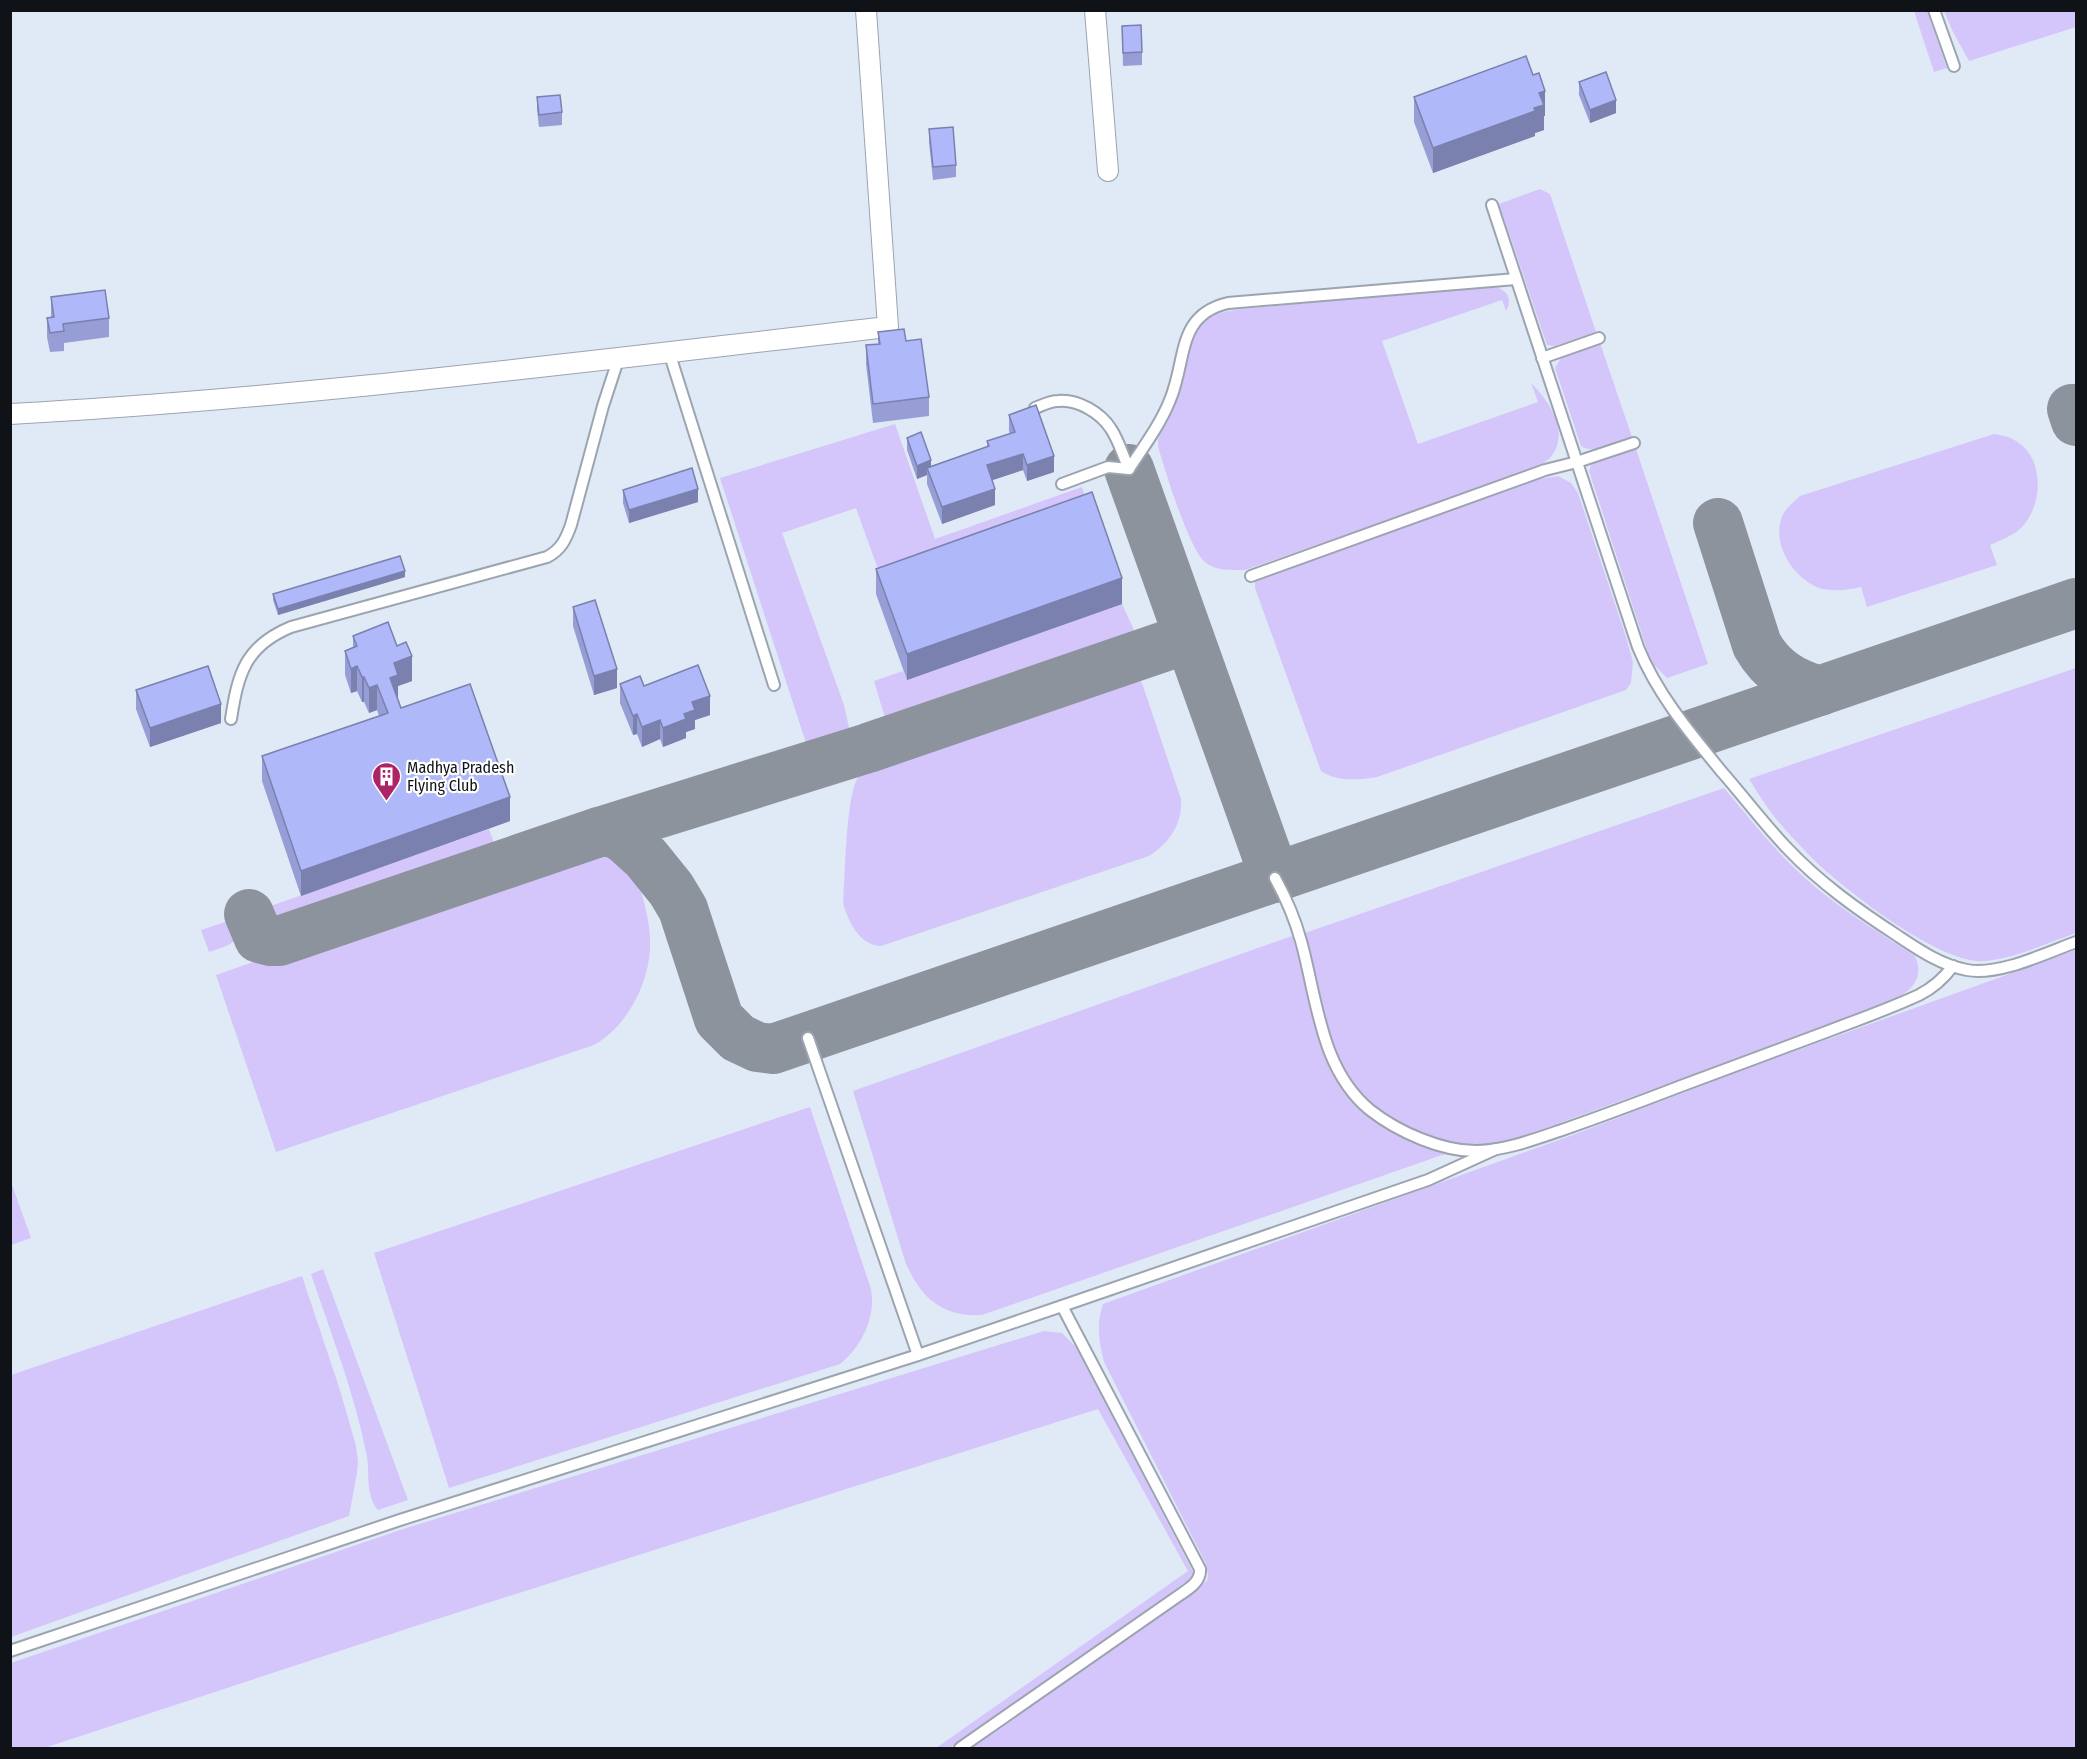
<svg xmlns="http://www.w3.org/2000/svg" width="2087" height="1759" viewBox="0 0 2087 1759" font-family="'Fira Sans Condensed',sans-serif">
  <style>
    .green { fill: #d4c6fb }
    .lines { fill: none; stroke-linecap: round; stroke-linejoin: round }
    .taxiway { stroke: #8c939d; stroke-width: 50 }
    .lane-casing { stroke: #9ca4b0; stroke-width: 14 }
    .street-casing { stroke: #9ca4b0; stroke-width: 22 }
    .lane { stroke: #fff; stroke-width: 10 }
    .street { stroke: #fff; stroke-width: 20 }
    .wall { fill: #969ed5 }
    .shaded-wall { fill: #7a81ae }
    .building { fill: #afb8f8; stroke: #7a81ae; stroke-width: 1.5 }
    .labels { text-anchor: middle; stroke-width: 4.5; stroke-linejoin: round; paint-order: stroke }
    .poi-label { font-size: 16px; fill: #0f1217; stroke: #fff; text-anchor: start }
  </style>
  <rect width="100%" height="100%" fill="#e0e9f6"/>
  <g class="green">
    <polygon points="1914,11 1927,11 1947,68 1934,72"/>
    <polygon points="1944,11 2076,11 2076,27 1969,61 1952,30"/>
    <polygon points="1540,189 1550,194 1596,332 1554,346 1547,345 1499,204"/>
    <path d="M1491,286C1505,288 1514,297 1506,311L1502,300L1382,341L1418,444L1538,402L1531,383C1548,399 1569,431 1553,454C1548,462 1538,466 1530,470L1245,570C1231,570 1215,571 1205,562C1189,549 1164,468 1158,446V439C1168,420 1178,400 1183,379C1188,362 1188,339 1200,325C1211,313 1227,311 1242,309Z"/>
    <path d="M1600,343L1632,437C1618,442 1594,455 1581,446L1555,368L1561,358Z"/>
    <polygon points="895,424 935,539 1082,487 1092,518 879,572 856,508 782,533 844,705 850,732 836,739 807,746 720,478"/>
    <path d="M1994,434C2002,435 2010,437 2016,441C2045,458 2043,505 2022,527C2013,536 2001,540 1990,545L1997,565L1867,607L1861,587C1848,590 1833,592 1819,588C1794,579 1771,544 1782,517C1785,508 1794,502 1800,496Z"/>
    <polygon points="1635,446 1708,664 1667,678 1654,665 1648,653 1589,471 1592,462"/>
    <path d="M1558,476L1571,483L1578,493L1626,637L1633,662L1631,683L1626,690L1377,777C1359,780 1337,782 1321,771L1255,588V580L1265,575L1540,479Z"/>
    <polygon points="1122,604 1134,630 1129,640 1125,644 888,728 874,681 903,671 907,680"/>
    <path d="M2076,668V933C2047,943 2016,958 1985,961C1941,965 1850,893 1818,864C1804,850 1790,835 1777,820C1767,808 1758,793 1749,779Z"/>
    <path d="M1129,673L1136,676L1142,683L1181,799C1183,823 1169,844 1149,856L881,946C860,946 848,921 843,903C845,875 846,800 857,779C868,759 890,751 910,743Z"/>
    <path d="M1724,788C1750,819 1775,851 1805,878C1838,908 1877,931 1915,956C1930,989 1892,1001 1868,1011L1532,1133C1514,1139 1494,1146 1474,1146C1423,1147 1362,1107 1339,1062C1321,1025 1314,973 1305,933Z"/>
    <path d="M489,829L498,855L292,925C276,926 269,923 265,908Z"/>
    <path d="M588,850C599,852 615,852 624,858C635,865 639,883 642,895C647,912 651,931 650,949C648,986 626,1027 594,1045L276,1152L216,975L549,858L573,852Z"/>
    <path d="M237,918C246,942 227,946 209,952L201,930Z"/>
    <path d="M1292,936L1332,1072C1361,1116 1397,1140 1448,1153L982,1315C941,1317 920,1297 905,1261L853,1091Z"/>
    <path d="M2076,950V1748H972L1207,1581L1208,1575L1206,1564L1104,1362C1099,1342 1096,1324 1103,1304L1570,1136L1759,1064Z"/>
    <path d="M810,1107L871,1289C876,1317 862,1346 840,1364L449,1488L374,1253Z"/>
    <polygon points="11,1182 31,1238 11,1245 10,1245"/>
    <path d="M323,1269L408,1500L378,1510C365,1494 370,1476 367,1457C355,1394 331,1334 311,1274Z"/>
    <polygon points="302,1276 340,1390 356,1446 358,1461 357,1473 349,1516 11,1637 11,1375"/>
    <polygon points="1044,1331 1062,1333 1076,1347 1194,1574 1187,1581 950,1748 936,1748 1188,1571 1098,1409 434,1620 44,1748 11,1748 11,1663 403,1529"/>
  </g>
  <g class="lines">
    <g class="taxiway">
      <polyline points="2072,409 2076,421"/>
      <polyline points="1129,469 1275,878"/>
      <path d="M1718,523L1757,645C1772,671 1792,683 1820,691"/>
      <polyline points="599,832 868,748 1189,638"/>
      <polyline points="249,914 259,938 270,941 279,941 599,832 613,832 625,839 646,858 671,889 683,909 719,1019 738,1038 757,1047 773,1049 2076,603"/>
    </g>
    <defs>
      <g id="lane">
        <polyline points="1934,10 1954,66"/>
        <path d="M1492,205L1638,647C1657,694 1690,733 1722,772C1744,797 1764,824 1787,848C1820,883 1858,910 1898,936C1919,950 1941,965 1967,970C1999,976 2046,953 2076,942"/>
        <polyline points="669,352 774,685"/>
        <polyline points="1542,358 1599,338"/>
        <path d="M1035,408C1043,405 1050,401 1058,401C1078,399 1101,413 1111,429C1119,441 1123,456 1129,469"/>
        <path d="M1129,469C1144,446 1160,425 1170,400C1187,360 1176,315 1228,303L1516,279"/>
        <polyline points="1062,484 1108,467 1129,469"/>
        <polyline points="1251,576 1545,470 1577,462 1634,443"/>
        <path d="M231,719C238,674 245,646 291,627L547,557C561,550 566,539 571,525L603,406L619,357"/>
        <path d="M1275,878C1286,898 1295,919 1301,941C1317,998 1320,1069 1370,1110C1398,1132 1443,1152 1478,1151C1507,1150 1535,1139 1562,1130C1602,1116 1642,1101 1681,1086C1729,1068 1778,1050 1826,1032C1857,1020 1889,1009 1919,995C1933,988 1944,978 1953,966"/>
        <polyline points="808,1038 918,1355"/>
        <polyline points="10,1651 400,1520 918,1355 1062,1306 1428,1180 1496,1149"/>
        <path d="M960,1748L1181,1594C1190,1588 1201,1581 1200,1569L1062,1306"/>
      </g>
      <g id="street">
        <polyline points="1095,10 1108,171"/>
        <path d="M10,414C304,398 596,360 888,327L866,10"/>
      </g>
    </defs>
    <use href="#lane" class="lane-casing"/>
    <use href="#street" class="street-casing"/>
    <use href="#lane" class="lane"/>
    <use href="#street" class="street"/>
  </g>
  <g class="wall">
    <polygon points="1122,26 1142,52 1142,65 1123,66"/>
    <polygon points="1579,82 1616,113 1590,123 1579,95"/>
    <polygon points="537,97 562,112 562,125 539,127 537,110"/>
    <polygon points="1414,97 1545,116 1544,116 1544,130 1535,133 1535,136 1433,173 1414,122"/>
    <polygon points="929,129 956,165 956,177 933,180 929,142"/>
    <polygon points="51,297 109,318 109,337 64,343 64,351 50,352 47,337 47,318 51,318"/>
    <polygon points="878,332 906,341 929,397 929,416 873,423 866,364 866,345 878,344"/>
    <polygon points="1009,415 1054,472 1027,481 1023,470 992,480 995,505 942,524 927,484 927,475 917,479 907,450 907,438 931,466 987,447 987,441 1010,434 1009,431"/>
    <polygon points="623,490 698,502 629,523 623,503"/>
    <polygon points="876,569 1122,604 907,680 876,594"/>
    <polygon points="405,577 278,615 273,600 273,594"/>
    <polygon points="573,607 617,688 594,695 573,626"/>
    <polygon points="353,636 412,681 398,686 398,700 401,708 510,821 301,896 262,781 262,756 379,716 377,710 369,713 364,702 362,702 357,691 351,693 345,675 345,651 353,647"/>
    <polygon points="620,684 710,715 695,720 695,729 686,732 686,738 663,747 660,739 642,747 637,734 633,735 620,703"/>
    <polygon points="136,690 221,723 150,747 136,709"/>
  </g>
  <g class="shaded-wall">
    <polygon points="1545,91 1545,116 1544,116 1544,130 1535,133 1535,136 1433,173 1433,148 1534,108 1539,93"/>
    <polygon points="1616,100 1616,113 1590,123 1590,110"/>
    <polygon points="1023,454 1023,470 987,482 987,465"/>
    <polygon points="1054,456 1054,472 1027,481 1027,465"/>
    <polygon points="931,460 931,473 927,468 927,475 917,479 917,466"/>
    <polygon points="698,489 698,502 629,523 629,510"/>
    <polygon points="995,489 995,505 942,524 942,507"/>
    <polygon points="405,571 405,577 278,615 278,609"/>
    <polygon points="1122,578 1122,604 907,680 907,654"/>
    <polygon points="412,656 412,681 398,686 398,700 390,703 390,678 394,663"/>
    <polygon points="357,666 357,691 351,693 351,669"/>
    <polygon points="617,669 617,688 594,695 594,676"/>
    <rect x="362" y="677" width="2" height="25"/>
    <polygon points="377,685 377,710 369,713 369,688"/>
    <polygon points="710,696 710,715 695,720 695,729 686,732 686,738 663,747 663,728 684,714 692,702"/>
    <polygon points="221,704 221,723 150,747 150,728"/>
    <polygon points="637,714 637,734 633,735 633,716"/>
    <polygon points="660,720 660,739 642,747 642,727"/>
    <polygon points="510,797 510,821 301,896 301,871"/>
  </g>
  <g class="building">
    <polygon points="1141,25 1142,52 1123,53 1122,26"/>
    <polygon points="1526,56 1533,75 1539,73 1545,91 1539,93 1544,105 1534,108 1535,111 1433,148 1414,97"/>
    <polygon points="1606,72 1616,100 1590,110 1579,82"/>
    <polygon points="560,95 562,112 539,115 537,97"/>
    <polygon points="953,127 956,165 933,167 929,129"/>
    <polygon points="105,290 109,318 63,324 64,331 50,333 47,318 54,317 51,297"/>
    <polygon points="904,329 906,341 921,339 929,397 873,404 866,345 880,344 878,332"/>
    <polygon points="1036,405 1054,456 1027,465 1023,454 987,465 995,489 942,507 927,468 989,446 987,441 1015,432 1009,415"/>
    <polygon points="921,432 931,460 917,466 907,438"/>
    <polygon points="692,468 698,489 629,510 623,490"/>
    <polygon points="1092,492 1122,578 907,654 876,569"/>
    <polygon points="400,556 405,571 278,609 273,594"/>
    <polygon points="595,600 617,669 594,676 573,607"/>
    <polygon points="388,622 397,646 406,642 412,656 394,663 398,675 390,678 401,708 470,684 510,797 301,871 262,756 388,713 377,685 369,688 364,677 362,677 357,666 351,669 345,651 357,646 353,636"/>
    <polygon points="698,665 710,696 692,702 695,710 684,714 686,719 663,728 660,720 642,727 637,714 633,716 620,684 640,676 644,686"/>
    <polygon points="208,666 221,704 150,728 136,690"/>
  </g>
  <defs>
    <symbol id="building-pin" viewBox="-11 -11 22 30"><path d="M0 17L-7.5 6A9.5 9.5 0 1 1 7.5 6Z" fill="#ac2467" stroke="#fff"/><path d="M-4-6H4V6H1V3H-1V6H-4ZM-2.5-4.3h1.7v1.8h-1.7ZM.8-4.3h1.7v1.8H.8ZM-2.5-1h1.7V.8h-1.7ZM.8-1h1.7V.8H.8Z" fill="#fff"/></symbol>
  </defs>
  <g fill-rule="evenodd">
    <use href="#building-pin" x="370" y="760" width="33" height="45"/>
  </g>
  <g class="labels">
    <g class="poi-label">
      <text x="407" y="773">Madhya Pradesh<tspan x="407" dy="18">Flying Club</tspan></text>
    </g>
  </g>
  <rect width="2087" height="1759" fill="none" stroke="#0f1217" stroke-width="24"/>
</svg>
